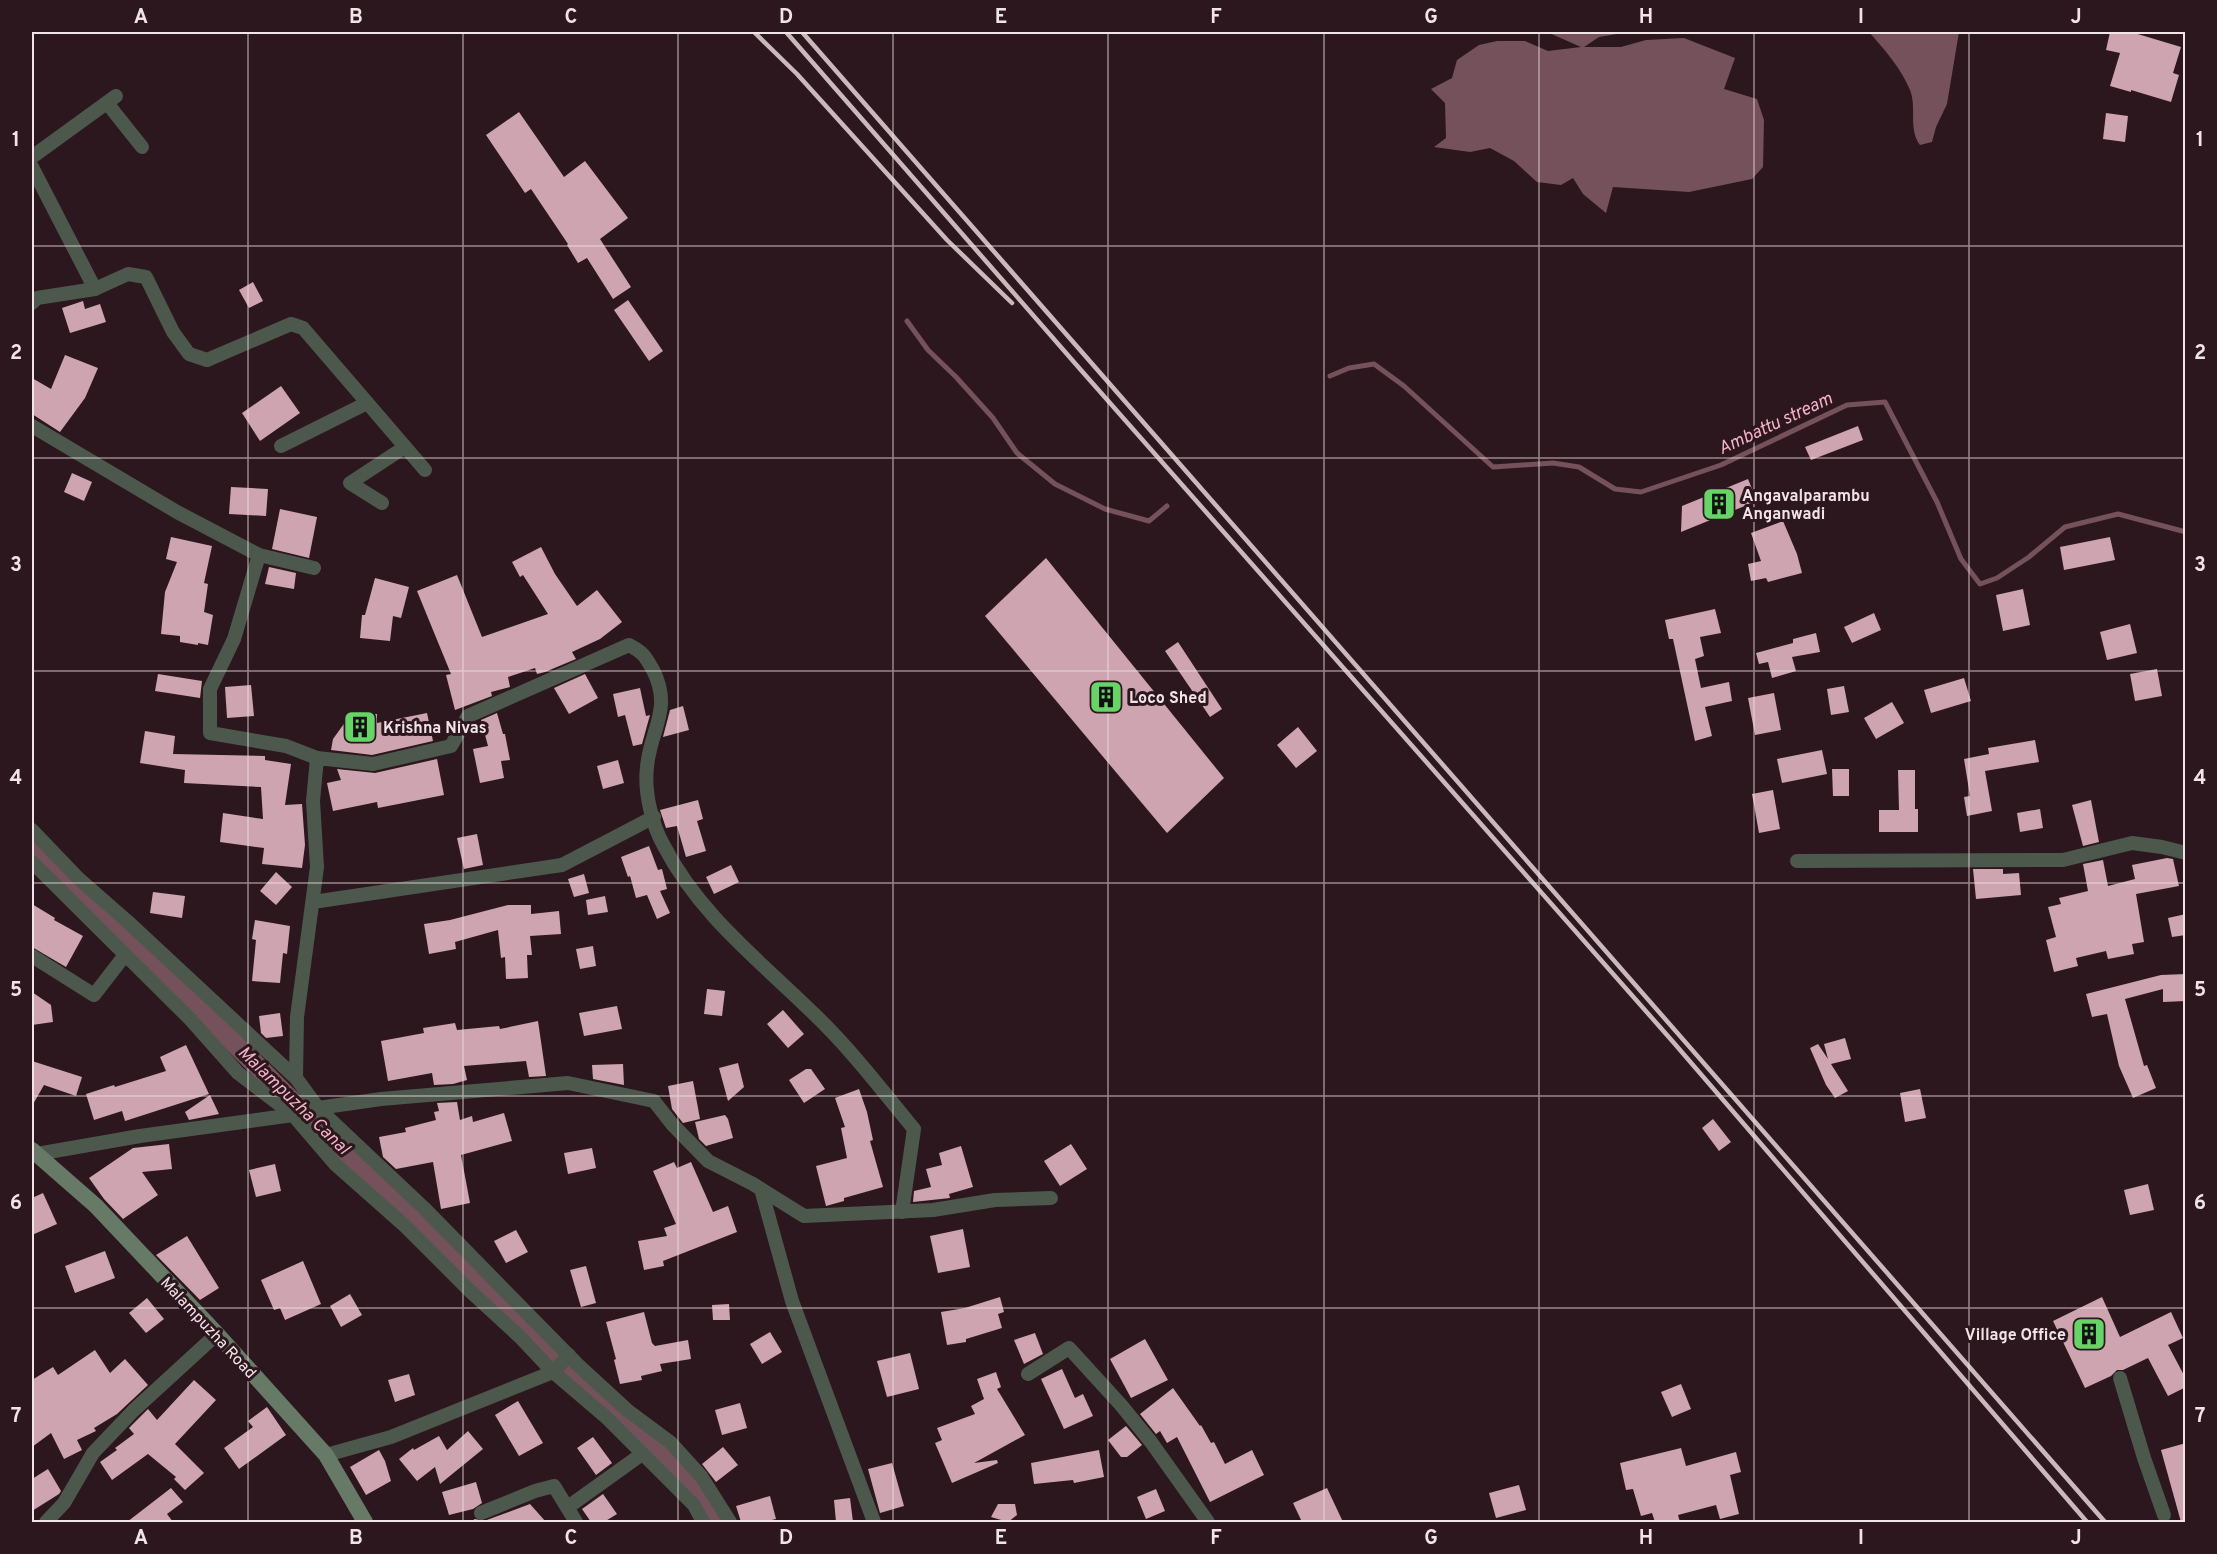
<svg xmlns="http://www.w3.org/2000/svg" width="2217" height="1554" viewBox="0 0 2217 1554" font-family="Overpass,sans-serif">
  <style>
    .water { fill: #74515b }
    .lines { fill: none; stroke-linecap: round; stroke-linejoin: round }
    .stream { stroke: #74515b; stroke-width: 5 }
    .canal { stroke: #74515b; stroke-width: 20 }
    .building { fill: #cda4b0 }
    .minor { stroke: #4d584d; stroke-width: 14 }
    .secondary { stroke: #677967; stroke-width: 16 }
    .rail { stroke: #c9b9bd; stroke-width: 4.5 }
    .grid { fill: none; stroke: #f2e3e7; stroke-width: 1.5; stroke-opacity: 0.55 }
    .labels { text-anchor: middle; stroke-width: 6; stroke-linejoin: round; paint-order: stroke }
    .poi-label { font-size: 16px; font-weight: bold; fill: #f2e3e7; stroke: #2c171e; text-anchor: start }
    .street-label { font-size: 16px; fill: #f2e3e7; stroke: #2c171e }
    .water-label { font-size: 18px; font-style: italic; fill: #f4b2c6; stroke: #2c171e }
    .neatline { fill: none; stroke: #f2e3e7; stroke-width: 2 }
    .grid-label { font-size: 20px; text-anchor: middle; font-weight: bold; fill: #f2e3e7 }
  </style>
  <rect width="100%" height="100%" fill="#2c171e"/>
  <g class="water">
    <polygon points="1547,32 1629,32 1599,37 1584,47 1621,47 1646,40 1684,38 1735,58 1724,89 1757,99 1764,120 1763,167 1752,179 1689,192 1613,187 1606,213 1583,194 1573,178 1561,185 1537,182 1514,161 1490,148 1470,152 1434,147 1446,138 1445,103 1431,89 1452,78 1457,60 1479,45 1497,41 1525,41 1548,51 1581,47"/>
    <path d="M1869,32H1959L1947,104L1936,127L1932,142L1920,145C1908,129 1917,107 1910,90C1901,68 1884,49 1869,32Z"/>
  </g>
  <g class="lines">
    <g class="stream">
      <polyline points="907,321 928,350 956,377 993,418 1017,453 1055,484 1105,509 1149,521 1167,506"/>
      <polyline points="1330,376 1349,368 1374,364 1404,386 1493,467 1553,463 1579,467 1615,489 1641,492 1721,465 1847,405 1885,402 1937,502 1961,559 1980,584 1997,578 2029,557 2065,527 2118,514 2186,532"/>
    </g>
    <g class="canal">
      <polyline points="32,850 145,954 323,1132 553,1353"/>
      <polyline points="573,1372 630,1423 675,1467 717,1522"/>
    </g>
  </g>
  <g class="building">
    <polygon points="2110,32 2131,32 2181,47 2173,73 2179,75 2171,102 2131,90 2131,92 2110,86 2120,53 2106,50"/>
    <polygon points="519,112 564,177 585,161 628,218 600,239 631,287 613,299 587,258 578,263 567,245 568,244 531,189 525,193 486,135"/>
    <polygon points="2106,113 2128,116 2125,142 2103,139"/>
    <polygon points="253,282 263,301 249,308 239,290"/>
    <polygon points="628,300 663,351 649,361 614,310"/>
    <polygon points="83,301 85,309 100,304 106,322 70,333 62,308"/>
    <polygon points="65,355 98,368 85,398 60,432 32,414 32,378 51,389"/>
    <polygon points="281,386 300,413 260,441 242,413"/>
    <polygon points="1858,426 1863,440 1811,460 1805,447"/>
    <polygon points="72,473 92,482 84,501 64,492"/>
    <polygon points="1748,479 1757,501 1681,532 1682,506"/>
    <polygon points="231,487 268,489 266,516 229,514"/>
    <polygon points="280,509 317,517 309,558 272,549"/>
    <polygon points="1783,521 1797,554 1802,573 1768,582 1766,578 1751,581 1748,564 1761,561 1751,533"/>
    <polygon points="171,537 212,546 204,583 208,584 204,612 213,615 208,645 198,643 198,645 180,642 180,636 161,634 165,592 177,562 166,559"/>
    <polygon points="2110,537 2115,560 2064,570 2060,547"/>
    <polygon points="541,547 555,574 577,606 597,590 622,622 600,639 572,652 576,659 545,672 537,674 535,668 508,677 510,687 491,692 492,696 455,710 446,675 451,674 417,591 457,575 482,637 548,614 523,575 520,577 512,562"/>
    <polygon points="1046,558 1224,778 1167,833 985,616"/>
    <polygon points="269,567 296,573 294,589 265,584"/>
    <polygon points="375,578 409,587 401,618 393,616 390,641 360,638 362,615 365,615"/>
    <polygon points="2023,589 2030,625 2003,631 1996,595"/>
    <polygon points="1715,609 1721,633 1700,637 1704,656 1695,659 1701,688 1729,682 1732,701 1705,707 1712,736 1695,741 1673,639 1669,639 1665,620"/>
    <polygon points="1874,613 1881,630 1852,643 1844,627"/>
    <polygon points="2130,624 2137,653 2107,660 2100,632"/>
    <polygon points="1816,633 1820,652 1792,657 1796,671 1772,678 1768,662 1759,664 1756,653 1793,643 1793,639"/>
    <polygon points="1178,642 1222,709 1210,717 1165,651"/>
    <polygon points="2157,669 2162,696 2135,701 2130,674"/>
    <polygon points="158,674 202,681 200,698 155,691"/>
    <polygon points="585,674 598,698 569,714 554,688"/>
    <polygon points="1964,678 1971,701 1931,713 1924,690"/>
    <polygon points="251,685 254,716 227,718 225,687"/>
    <polygon points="1844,686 1849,712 1831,715 1827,689"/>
    <polygon points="640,688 646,716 650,715 642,744 633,746 625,715 618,717 613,694"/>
    <polygon points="1774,693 1781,730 1755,735 1748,698"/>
    <polygon points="1892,702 1904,723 1876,739 1864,718"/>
    <polygon points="683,706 689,730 663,737 670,710"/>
    <polygon points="427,713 433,741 372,755 331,750 333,739 351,714 377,714 377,723"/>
    <polygon points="497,713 503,734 505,734 510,760 501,761 504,778 480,783 473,749 488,746 481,720"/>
    <polygon points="1298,727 1317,751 1296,768 1277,745"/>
    <polygon points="145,731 175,736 173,754 265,756 265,760 291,764 285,805 302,804 305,845 302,868 262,864 264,848 220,842 223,813 263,819 261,787 184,783 185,770 140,763"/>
    <polygon points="2035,740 2039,762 1985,771 1992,811 1967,816 1964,797 1970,796 1964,759 1989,754 1988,748"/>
    <polygon points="1822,750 1827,774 1782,783 1777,759"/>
    <polygon points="437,759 444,795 378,808 377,802 333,811 327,783 341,780 337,769 375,773"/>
    <polygon points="618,760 624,783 603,789 597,766"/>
    <polygon points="1832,769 1849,769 1849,796 1833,796"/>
    <polygon points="1898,770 1915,770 1915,809 1918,809 1918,832 1879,832 1879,810 1899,810"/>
    <polygon points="1773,790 1780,829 1759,833 1752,794"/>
    <polygon points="698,800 703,819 697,821 706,851 686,857 677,826 666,828 660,810"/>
    <polygon points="2091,800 2099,842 2083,846 2072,805"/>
    <polygon points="2040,809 2043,828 2020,832 2017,813"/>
    <polygon points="477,834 483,865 464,869 457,838"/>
    <polygon points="649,846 658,870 662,869 667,889 660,891 670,913 657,919 647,895 636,898 630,876 628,877 621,857"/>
    <polygon points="2167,858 2173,859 2179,886 2136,894 2144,942 2132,944 2134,954 2108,959 2106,951 2076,958 2078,966 2054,972 2046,940 2056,937 2048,907 2061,904 2059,898 2088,891 2083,864 2103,860 2108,886 2135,879 2132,865"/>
    <polygon points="731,865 739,882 714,894 706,877"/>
    <polygon points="1973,869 2003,869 2003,874 2019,873 2021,895 1976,899"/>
    <polygon points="276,872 292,887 276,905 260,891"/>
    <polygon points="584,874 589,893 574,897 568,879"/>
    <polygon points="153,892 185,896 182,918 150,913"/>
    <polygon points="605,896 608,912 588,915 586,900"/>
    <polygon points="32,904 55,918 54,920 83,936 66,967 32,947"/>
    <polygon points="508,905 531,905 531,914 559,911 561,934 530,936 532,955 527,955 528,978 506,979 505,957 501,958 498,930 455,942 456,949 429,954 424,924 450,920"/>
    <polygon points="2186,914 2186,935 2172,937 2168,918"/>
    <polygon points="255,920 290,926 287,954 283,953 280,983 252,981 256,940 252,939"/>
    <polygon points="593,946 596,966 580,969 576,949"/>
    <polygon points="2186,974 2186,1001 2163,1002 2163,989 2125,999 2144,1066 2147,1065 2156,1088 2133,1098 2119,1066 2107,1014 2092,1017 2086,994 2161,975"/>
    <polygon points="707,989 725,991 722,1016 704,1014"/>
    <polygon points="32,992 51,1005 53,1022 32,1025"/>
    <polygon points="617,1006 622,1029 584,1036 579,1013"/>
    <polygon points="783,1010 804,1034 788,1048 767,1024"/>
    <polygon points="280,1013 283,1036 266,1038 261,1033 259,1016"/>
    <polygon points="538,1021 546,1076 529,1077 526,1061 464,1066 467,1080 453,1084 434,1085 432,1073 388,1081 381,1041 424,1033 423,1028 455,1023 457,1030 499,1026 500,1029"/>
    <polygon points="1845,1038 1851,1059 1831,1064 1848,1091 1835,1098 1826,1085 1810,1048 1818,1044 1828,1059 1824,1044"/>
    <polygon points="186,1045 209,1094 125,1121 122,1111 94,1120 86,1094 114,1085 115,1087 166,1071 160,1057"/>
    <polygon points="32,1061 82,1077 76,1096 44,1085 32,1106"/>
    <polygon points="738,1063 744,1087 728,1101 719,1068"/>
    <polygon points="623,1064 624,1085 593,1079 592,1065"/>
    <polygon points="806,1069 811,1069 825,1089 804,1103 789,1080"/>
    <polygon points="693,1081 700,1119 683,1123 672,1109 668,1086"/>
    <polygon points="859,1089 867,1112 873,1140 870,1141 883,1187 844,1198 844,1201 826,1206 816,1166 847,1158 841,1128 845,1127 835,1098"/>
    <polygon points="1920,1089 1926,1118 1905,1122 1900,1093"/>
    <polygon points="210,1095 219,1114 189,1120 185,1112"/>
    <polygon points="457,1102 460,1120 472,1116 473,1122 504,1113 512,1141 461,1155 470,1203 441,1209 433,1162 396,1169 383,1157 379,1137 406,1132 405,1128 436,1120 434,1112 439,1111 437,1103"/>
    <polygon points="725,1115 728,1119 733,1138 706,1146 699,1139 695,1122"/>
    <polygon points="1713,1119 1731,1142 1719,1151 1702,1128"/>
    <polygon points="169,1144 172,1169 142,1172 158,1195 123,1219 104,1199 89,1178 133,1148"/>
    <polygon points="1071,1144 1087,1169 1060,1186 1044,1161"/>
    <polygon points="961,1146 973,1187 949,1194 950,1198 913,1202 914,1191 931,1187 926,1169 942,1165 939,1153"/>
    <polygon points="592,1148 596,1168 568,1174 564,1153"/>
    <polygon points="674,1162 677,1168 691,1162 713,1212 728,1206 737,1232 663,1261 664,1266 644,1270 638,1241 667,1236 664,1228 676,1224 653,1171"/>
    <polygon points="275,1164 281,1191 256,1197 249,1170"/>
    <polygon points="2148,1184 2154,1210 2130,1215 2124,1190"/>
    <polygon points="43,1193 57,1224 32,1235 32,1198"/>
    <polygon points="963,1229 970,1267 938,1273 930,1236"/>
    <polygon points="516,1230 528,1252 506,1263 494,1241"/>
    <polygon points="187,1236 219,1288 200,1300 156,1255"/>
    <polygon points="105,1251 115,1278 75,1293 65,1266"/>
    <polygon points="303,1261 321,1304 285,1320 280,1308 274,1310 261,1280"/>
    <polygon points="586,1266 596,1303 581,1307 570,1270"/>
    <polygon points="350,1294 362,1315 341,1327 330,1306"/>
    <polygon points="1000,1297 1004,1312 998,1314 1002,1328 966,1339 966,1342 947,1345 941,1312 965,1308"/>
    <polygon points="2102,1297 2120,1337 2171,1312 2183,1338 2168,1345 2186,1379 2186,1387 2168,1396 2148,1358 2123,1370 2117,1370 2111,1376 2085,1388 2053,1321"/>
    <polygon points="147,1298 164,1319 146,1333 129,1313"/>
    <polygon points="729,1304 730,1320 713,1320 712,1305"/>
    <polygon points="644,1312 652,1343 655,1346 688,1340 691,1359 660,1364 662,1371 641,1376 642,1380 620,1384 614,1360 616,1359 606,1322"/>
    <polygon points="770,1332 782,1352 762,1364 750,1344"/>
    <polygon points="1035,1333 1043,1354 1024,1364 1014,1340"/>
    <polygon points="1145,1339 1168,1380 1131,1398 1110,1359"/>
    <polygon points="95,1350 110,1373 125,1359 148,1385 117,1414 94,1428 96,1431 77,1440 82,1450 64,1459 51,1433 32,1447 32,1380 53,1367 58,1375"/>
    <polygon points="910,1353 919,1389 887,1397 877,1361"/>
    <polygon points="1062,1369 1075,1398 1083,1394 1093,1416 1064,1429 1041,1379"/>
    <polygon points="996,1372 1001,1387 997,1389 1025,1435 974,1463 997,1460 998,1463 952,1483 935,1443 942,1440 937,1428 975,1414 971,1406 984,1399 977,1379"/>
    <polygon points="409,1374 415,1395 395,1402 388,1380"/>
    <polygon points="194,1380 216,1400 175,1444 204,1473 185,1490 174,1479 176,1477 148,1454 112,1480 100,1462 117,1450 115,1448 134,1434 129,1428 148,1409 157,1420"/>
    <polygon points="1681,1384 1691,1409 1672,1417 1661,1392"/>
    <polygon points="1173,1388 1200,1426 1201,1425 1211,1443 1214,1442 1225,1464 1252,1450 1264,1475 1210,1502 1177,1437 1167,1443 1160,1431 1156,1434 1140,1414"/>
    <polygon points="518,1401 543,1443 519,1456 495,1415"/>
    <polygon points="740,1403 747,1428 722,1435 715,1410"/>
    <polygon points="267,1407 286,1435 239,1469 224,1448 253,1427 248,1421"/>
    <polygon points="1126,1426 1142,1445 1127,1457 1121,1457 1108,1440"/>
    <polygon points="468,1431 483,1449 440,1484 435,1467 417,1481 399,1459 413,1448 414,1450 439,1436 447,1450"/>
    <polygon points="593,1437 612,1463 596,1475 577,1448"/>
    <polygon points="2186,1443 2186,1521 2181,1522 2161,1450"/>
    <polygon points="723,1447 738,1465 716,1482 702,1464"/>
    <polygon points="1681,1448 1686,1466 1736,1452 1741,1472 1730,1475 1739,1514 1720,1519 1716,1505 1678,1515 1680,1522 1655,1522 1652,1513 1641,1516 1633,1489 1626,1490 1620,1463"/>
    <polygon points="379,1450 385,1461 391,1481 366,1495 350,1467"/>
    <polygon points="1099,1450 1104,1477 1074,1483 1073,1480 1034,1484 1031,1463"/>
    <polygon points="892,1463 904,1506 880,1513 868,1469"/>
    <polygon points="48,1469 61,1491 59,1494 32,1511 32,1479"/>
    <polygon points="476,1482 482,1503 473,1509 449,1515 442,1492"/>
    <polygon points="1519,1485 1526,1510 1496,1518 1489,1493"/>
    <polygon points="171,1488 183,1502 167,1514 173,1522 127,1522"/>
    <polygon points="1327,1488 1343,1522 1302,1522 1293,1503"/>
    <polygon points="1156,1489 1165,1511 1146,1519 1137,1497"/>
    <polygon points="603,1494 617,1514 604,1522 591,1522 582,1509"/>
    <polygon points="770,1496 776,1519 763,1522 741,1522 736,1506"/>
    <polygon points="850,1498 853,1522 836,1522 834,1500"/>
    <polygon points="530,1504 546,1522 471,1522 471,1521 475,1519 484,1521"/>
    <polygon points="998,1504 1015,1504 1017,1515 1008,1522 991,1517"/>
  </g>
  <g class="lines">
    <g class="minor">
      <polyline points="107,103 142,147"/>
      <polyline points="32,157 116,96"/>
      <polyline points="32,167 95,289 128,274 146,277 173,332 189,354 207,360 291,324 303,328 425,470"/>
      <polyline points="32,303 37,298 95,289"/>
      <polyline points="32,426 177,512 259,555 314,568"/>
      <polyline points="281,446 367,403"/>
      <polyline points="382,503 350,483 405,447"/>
      <polyline points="259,555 234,639 210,689 210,733 286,746 317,758"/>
      <polyline points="32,830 79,879 127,921 296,1078 318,1108 424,1208 578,1365 627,1410 670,1442 701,1476 730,1522"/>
      <polyline points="1797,861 2063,860 2132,843 2162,847 2186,853"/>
      <polyline points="32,862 191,1020 238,1073 293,1115 335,1164 405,1226 469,1290 520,1337 553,1372 607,1418 694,1505 703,1522"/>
      <polyline points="313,902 562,865 654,817"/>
      <polyline points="32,956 94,995 125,955"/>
      <path d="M296,1078L297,1017L317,867L313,801L317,758L373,764L451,746L468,716L629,645C644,653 645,656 653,670C673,709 650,730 647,767C644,792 652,825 664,846C699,914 759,960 812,1012C850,1048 881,1089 914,1129L902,1212"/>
      <polyline points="37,1154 140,1136 293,1115 318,1108 381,1099 568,1083 654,1101 672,1124 708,1161 753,1184 804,1216 933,1210 995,1200 1051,1198"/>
      <polyline points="761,1189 792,1301 874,1522"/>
      <polyline points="1028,1374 1069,1348 1121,1405 1151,1442 1208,1522"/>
      <polyline points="2120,1378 2144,1458 2164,1515"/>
      <polyline points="326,1455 391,1437 553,1372 569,1355"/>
      <polyline points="568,1507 642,1454"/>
      <polyline points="481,1513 535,1491 554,1486 576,1522"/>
      <polyline points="46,1522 64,1503 93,1453 134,1410 217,1334"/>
    </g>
    <polyline class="secondary" points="32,1150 96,1206 217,1334 326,1455 365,1522"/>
    <g class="rail">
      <polyline points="754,32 797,74 947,240 1012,303"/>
      <polyline points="786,32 1080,369 1674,1043 2087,1522"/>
      <polyline points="802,32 2105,1522"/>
    </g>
  </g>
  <path class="grid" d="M248,32V1522M463,32V1522M678,32V1522M893,32V1522M1108,32V1522M1324,32V1522M1539,32V1522M1754,32V1522M1969,32V1522M32,246H2186M32,458H2186M32,671H2186M32,883H2186M32,1096H2186M32,1308H2186"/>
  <defs>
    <symbol id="building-square" viewBox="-11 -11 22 22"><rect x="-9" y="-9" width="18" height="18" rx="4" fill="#66d466" stroke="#2c171e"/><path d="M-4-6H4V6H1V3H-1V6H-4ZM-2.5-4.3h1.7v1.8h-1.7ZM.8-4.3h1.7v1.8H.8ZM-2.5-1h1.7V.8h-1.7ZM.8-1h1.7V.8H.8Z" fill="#111"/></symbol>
  </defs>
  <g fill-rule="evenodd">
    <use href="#building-square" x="1700" y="485" width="38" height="38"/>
    <use href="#building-square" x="1087" y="678" width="38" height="38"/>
    <use href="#building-square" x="341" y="708" width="38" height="38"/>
    <use href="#building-square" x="2070" y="1315" width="38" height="38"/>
  </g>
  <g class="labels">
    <g class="poi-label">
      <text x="1742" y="501">Angavalparambu<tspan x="1742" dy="18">Anganwadi</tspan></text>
      <text x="1129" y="703">Loco Shed</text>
      <text x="383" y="733">Krishna Nivas</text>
      <text x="2066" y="1340" text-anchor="end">Village Office</text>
    </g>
    <g class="street-label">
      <text transform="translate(209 1327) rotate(47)" y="6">Malampuzha Road</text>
    </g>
    <g class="water-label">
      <text transform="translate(1775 423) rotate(-25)" y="6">Ambattu stream</text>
      <text transform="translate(294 1100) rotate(44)" y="6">Malampuzha Canal</text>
    </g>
  </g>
  <rect width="2217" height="1554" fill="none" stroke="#2c171e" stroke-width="66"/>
  <rect x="33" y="33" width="2151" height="1488" class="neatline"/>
  <g class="grid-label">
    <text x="141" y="23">A</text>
    <text x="356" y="23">B</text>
    <text x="571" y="23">C</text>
    <text x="786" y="23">D</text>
    <text x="1001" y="23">E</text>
    <text x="1216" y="23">F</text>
    <text x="1431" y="23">G</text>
    <text x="1646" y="23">H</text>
    <text x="1861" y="23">I</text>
    <text x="2076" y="23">J</text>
    <text x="16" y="146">1</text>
    <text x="2200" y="146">1</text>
    <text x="16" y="359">2</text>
    <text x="2200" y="359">2</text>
    <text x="16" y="571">3</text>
    <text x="2200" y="571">3</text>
    <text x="16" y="784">4</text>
    <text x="2200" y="784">4</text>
    <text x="16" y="996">5</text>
    <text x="2200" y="996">5</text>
    <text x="16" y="1209">6</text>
    <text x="2200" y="1209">6</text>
    <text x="16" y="1422">7</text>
    <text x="2200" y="1422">7</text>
    <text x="141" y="1544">A</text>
    <text x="356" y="1544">B</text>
    <text x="571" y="1544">C</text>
    <text x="786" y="1544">D</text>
    <text x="1001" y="1544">E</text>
    <text x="1216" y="1544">F</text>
    <text x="1431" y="1544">G</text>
    <text x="1646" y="1544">H</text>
    <text x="1861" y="1544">I</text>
    <text x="2076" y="1544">J</text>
  </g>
</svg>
